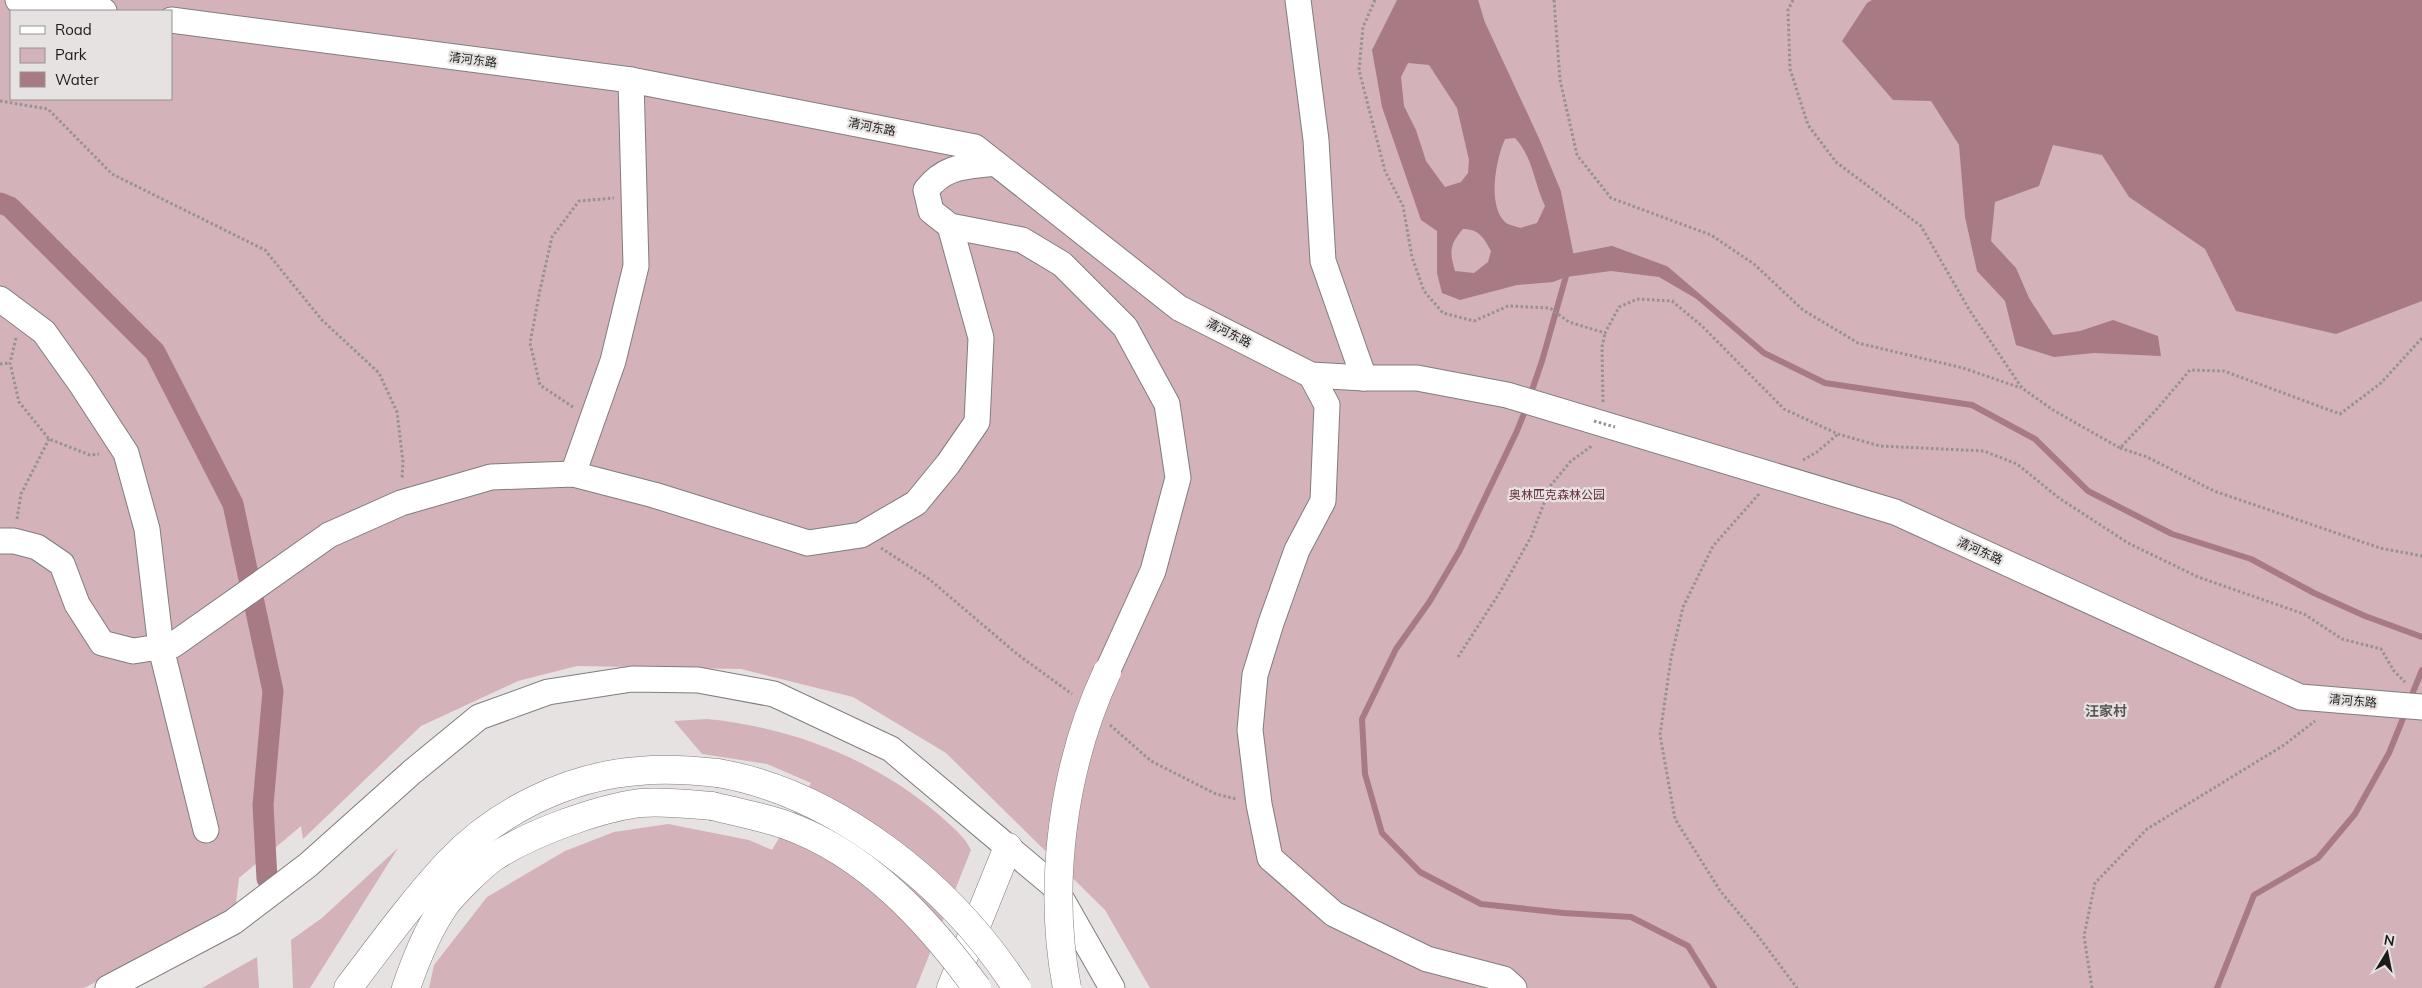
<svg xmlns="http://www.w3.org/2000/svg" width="2422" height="988" viewBox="0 0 2422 988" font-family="Mulish,'Noto Sans SC',sans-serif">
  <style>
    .green { fill: #d4b2b9; fill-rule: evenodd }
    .water { fill: #a87b84; fill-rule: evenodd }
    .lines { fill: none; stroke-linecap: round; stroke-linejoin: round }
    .stream { stroke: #a87b84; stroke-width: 6 }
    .canal { stroke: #a87b84; stroke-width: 21 }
    .minor-casing { stroke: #807d7d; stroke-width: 27 }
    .major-casing { stroke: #807d7d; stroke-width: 29 }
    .highway-casing { stroke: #807d7d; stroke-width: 29 }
    .path { stroke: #959292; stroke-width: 3; stroke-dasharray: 2.5 2.5; stroke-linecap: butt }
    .minor { stroke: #fff; stroke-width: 25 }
    .major { stroke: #fff; stroke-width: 28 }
    .highway { stroke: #fff; stroke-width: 28 }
    .major-bridge-casing { stroke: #807d7d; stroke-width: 29; stroke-linecap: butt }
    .highway-bridge-casing { stroke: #807d7d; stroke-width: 29; stroke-linecap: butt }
    .path-bridge { stroke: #959292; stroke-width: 3; stroke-dasharray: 2.5 2.5; stroke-linecap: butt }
    .major-bridge { stroke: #fff; stroke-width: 28 }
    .highway-bridge { stroke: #fff; stroke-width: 28 }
    .labels { text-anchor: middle; stroke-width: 4.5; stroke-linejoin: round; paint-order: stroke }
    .street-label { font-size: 12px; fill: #1c1a1a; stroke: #e6e2e2 }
    .park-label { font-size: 12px; fill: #672c3b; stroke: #e6e2e2 }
    .neighbourhood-label { font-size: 14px; font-weight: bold; fill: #595656; stroke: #e6e2e2 }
  </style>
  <rect width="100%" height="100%" fill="#e6e2e2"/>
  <g class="green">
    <path d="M0,0H2422V988H1150L1105,910L946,753L853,697L741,669L577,666L518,681L421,726L303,839L301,826L239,878L235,911L84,988H0ZM11,11H171V99H11Z"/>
    <path d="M707,719C790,727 874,759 938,814C951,826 963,834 971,850L916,988H429L434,965L487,897L565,851L614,832L668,824L749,840L772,850L811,783L767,764L702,754L674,721Z"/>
    <polygon points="398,848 310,988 293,988 291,940 322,918"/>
    <polygon points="257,957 259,988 202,988"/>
  </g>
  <g class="water">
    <path d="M1397,0H1475C1494,67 1539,126 1558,193C1564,213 1566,235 1571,256L1612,249L1666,269L1707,305L1659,277L1611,271L1566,277L1553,282L1517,285L1460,300L1442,293L1437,273V231L1421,220L1382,107L1372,50ZM1408,63L1429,65L1457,108L1469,160L1468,173L1461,182L1445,187L1426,161L1416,130L1404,106L1401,77ZM1515,138C1533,157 1534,183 1545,206L1537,223L1520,228C1516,226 1508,225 1505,222C1487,205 1496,159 1505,139ZM1463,229C1479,229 1484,238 1491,251L1488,262L1474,273L1455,271C1449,251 1450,244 1463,229Z"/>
    <polygon points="1872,0 2422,0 2422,301 2336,334 2236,311 2205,249 2129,197 2102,155 2053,145 2039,186 1995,202 1991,241 2016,268 2029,298 2053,335 2080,331 2113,320 2158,336 2161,356 2094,353 2054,357 2016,345 2005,301 1977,271 1965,217 1959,145 1931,101 1893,100 1842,41 1867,3"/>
  </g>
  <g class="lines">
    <g class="stream">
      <polyline points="1475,0 1482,23 1536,139 1558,192 1571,257 1612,249 1666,269 1764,353 1825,383 1972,405 2035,439 2088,491 2172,534 2251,559 2314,593 2365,616 2422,637"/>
      <polyline points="1530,396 1542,361 1568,269"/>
      <polyline points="1527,406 1517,431 1460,550 1430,601 1396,649 1362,719 1365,774 1382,833 1420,872 1481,904 1564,913 1631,917 1688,946 1714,988"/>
      <polyline points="2409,702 2422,670"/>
      <polyline points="2217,988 2254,895 2318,858 2355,814 2389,753 2406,711"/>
    </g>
    <polyline class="canal" points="0,203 10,207 155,352 233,504 273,691 263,805 267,879"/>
    <defs>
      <g id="minor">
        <polyline points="18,0 104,11"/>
        <polyline points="1298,0 1316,140 1323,261 1364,378"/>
        <polyline points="171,20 631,80 975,147 1179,308 1311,375 1364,378 1417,378 1507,395 1895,512 2300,697 2422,707"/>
        <polyline points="950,226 1022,240 1062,264 1125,327 1167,404 1178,478 1153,571 1107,672"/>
        <polyline points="0,299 44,332 81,384 126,453 147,529 161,648 206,830"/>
        <polyline points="1311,375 1327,405 1323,501 1297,550 1271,623 1255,675 1250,730 1259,804 1270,858 1334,914 1427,959 1504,979 1514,988"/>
        <polyline points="573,474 613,361 636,266 631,80"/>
        <path d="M0,541H14L37,547L62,564L77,604L102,643L133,651L173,645L329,535L401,503L491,477L573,474L654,495L808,543L861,535L916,503L948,464L977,422L981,338L950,226L931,211L926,190C946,165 965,167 995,163"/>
        <polyline points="108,988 233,922 308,865 412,772 479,717 548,692 632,679 698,680 774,694 891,749 1054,886 1112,988"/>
      </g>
      <g id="major">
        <path d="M406,988C416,959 427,931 445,905C453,894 482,865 494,857C531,833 596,809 640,803C664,801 689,804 712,806"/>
        <polyline points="951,988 1008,847"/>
      </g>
      <path id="highway" d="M348,988C380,946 412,902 448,863C496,812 568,776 639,771C665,768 691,770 718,773"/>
    </defs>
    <use href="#minor" class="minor-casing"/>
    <use href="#major" class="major-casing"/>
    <use href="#highway" class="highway-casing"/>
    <g class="path">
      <polyline points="1375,0 1363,27 1359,70 1385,171 1403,206 1412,257 1424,291 1443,313 1474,321 1508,306 1550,308 1569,322 1605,333 1619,307 1637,299 1672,301 1702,326 1784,409 1838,434 1880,446 1984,451 2017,464 2059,498 2128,543 2198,577 2304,614 2342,639 2381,649 2394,671 2405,682"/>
      <polyline points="1554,0 1560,80 1577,155 1611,198 1711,235 1754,264 1803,310 1858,343 1963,368 2021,388"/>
      <polyline points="1793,0 1788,10 1790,69 1808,125 1836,162 1921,226 1970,311 2022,388 2053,410 2120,448 2156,410 2190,370 2224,371 2340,414 2381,383 2422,338"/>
      <polyline points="0,101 48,109 112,174 265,250 322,320 379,373 397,412 403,462 402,479"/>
      <polyline points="16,338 10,363 19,402 49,439 90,455 99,454"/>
      <polyline points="0,364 10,363"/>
      <polyline points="1603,402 1602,347 1605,333"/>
      <polyline points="573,407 540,385 530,343 540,290 552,237 579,201 614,198"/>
      <polyline points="2120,448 2147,457 2214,491 2380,548 2422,556"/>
      <polyline points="1803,460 1817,452 1838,434"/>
      <polyline points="1759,494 1713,546 1683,607 1671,658 1660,735 1675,819 1721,892 1758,936 1797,988"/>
      <polyline points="17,519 21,494 49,439"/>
      <polyline points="881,548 929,579 1017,654 1072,694"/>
      <polyline points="1458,657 1500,592 1531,537 1551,485 1571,461 1593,445"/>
      <polyline points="1110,725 1151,761 1216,794 1236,799"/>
      <polyline points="2092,988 2084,936 2095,883 2147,829 2284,745 2315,721"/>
    </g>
    <use href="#minor" class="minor"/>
    <use href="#major" class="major"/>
    <use href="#highway" class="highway"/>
    <defs>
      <g id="major-bridge">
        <path d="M712,806C737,812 762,817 786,825C867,854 928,921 977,988"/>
        <path d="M1067,988C1047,885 1063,766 1107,672"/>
      </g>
      <path id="highway-bridge" d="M718,773C838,794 952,887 1017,988"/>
    </defs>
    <use href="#major-bridge" class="major-bridge-casing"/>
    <use href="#highway-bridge" class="highway-bridge-casing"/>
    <polyline class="path-bridge" points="1594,421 1615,427"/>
    <use href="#major-bridge" class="major-bridge"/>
    <use href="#highway-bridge" class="highway-bridge"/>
  </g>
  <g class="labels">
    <g class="street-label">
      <text transform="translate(473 60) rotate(7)" y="4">清河东路</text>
      <text transform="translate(872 127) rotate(11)" y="4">清河东路</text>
      <text transform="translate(1229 333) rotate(27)" y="4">清河东路</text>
      <text transform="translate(1980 551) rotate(24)" y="4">清河东路</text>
      <text transform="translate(2353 701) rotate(5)" y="4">清河东路</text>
    </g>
    <g class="park-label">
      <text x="1557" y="499">奥林匹克森林公园</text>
    </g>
    <g class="neighbourhood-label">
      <text x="2106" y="716">汪家村</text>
    </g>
  </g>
  <rect x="10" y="10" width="162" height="90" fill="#e6e2e2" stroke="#959292"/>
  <rect x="20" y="26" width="25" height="8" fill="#ffffff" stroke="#959292"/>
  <text x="55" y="35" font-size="15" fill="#1c1a1a">Road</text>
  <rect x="20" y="48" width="25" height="15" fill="#d4b2b9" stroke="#959292"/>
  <text x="55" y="60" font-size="15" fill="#1c1a1a">Park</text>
  <rect x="20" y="72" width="25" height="15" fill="#a87b84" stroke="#959292"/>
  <text x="55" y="85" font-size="15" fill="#1c1a1a">Water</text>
  <g transform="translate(2387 953) rotate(10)" stroke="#e6e2e2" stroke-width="4" paint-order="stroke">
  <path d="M0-4L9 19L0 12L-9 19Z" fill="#1c1a1a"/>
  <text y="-8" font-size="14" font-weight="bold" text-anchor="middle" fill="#1c1a1a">N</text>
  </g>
</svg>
